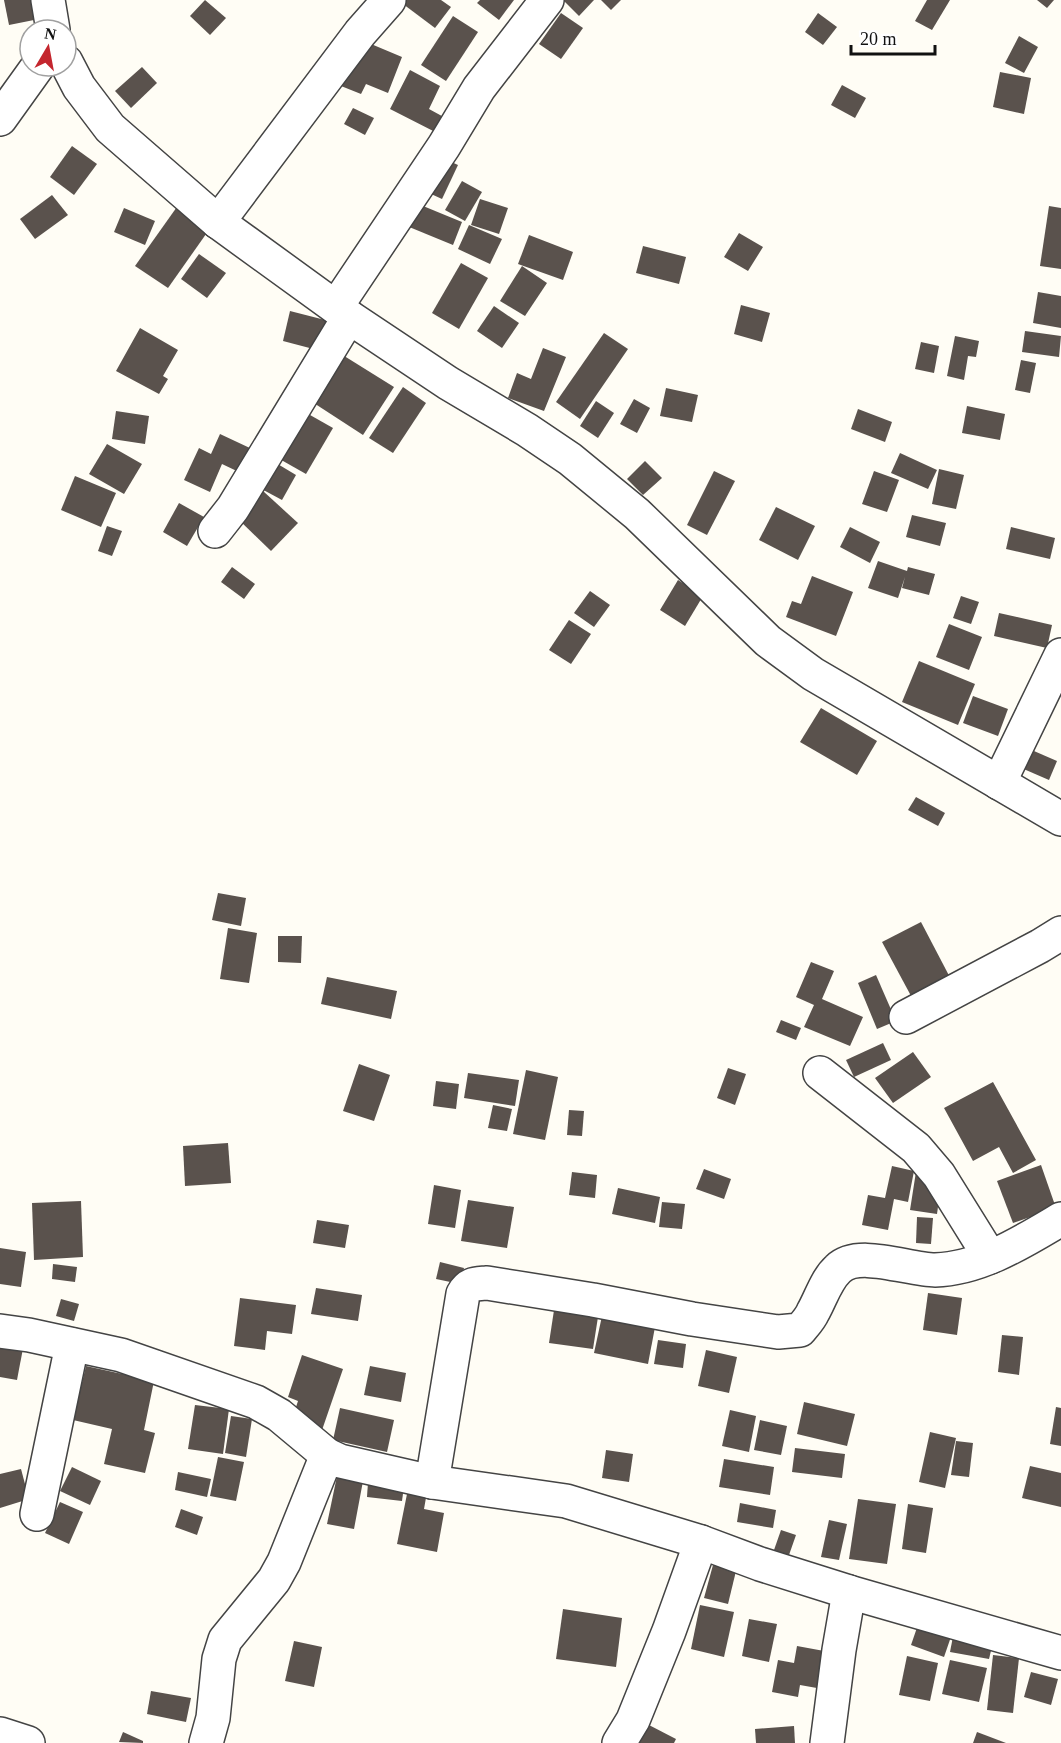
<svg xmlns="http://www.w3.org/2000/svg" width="1061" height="1743" viewBox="0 0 1061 1743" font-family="'Times New Roman',serif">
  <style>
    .building { fill: #5a524d }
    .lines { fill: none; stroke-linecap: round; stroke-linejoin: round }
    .minor-casing { stroke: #444; stroke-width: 36 }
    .minor { stroke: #fff; stroke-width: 33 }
  </style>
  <rect width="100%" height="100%" fill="#fffdf5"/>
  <g class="building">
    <polygon points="4,0 36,0 39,19 9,25"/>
    <polygon points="205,0 226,18 210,35 190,16"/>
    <polygon points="406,0 441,0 451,7 435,28 403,4"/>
    <polygon points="480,0 514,0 499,20 477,3"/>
    <polygon points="563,0 594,0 579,16"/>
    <polygon points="601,0 621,0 611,10"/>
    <polygon points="927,0 950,0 932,30 915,21"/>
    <polygon points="1037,0 1054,0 1047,8"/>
    <polygon points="561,13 583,28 561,59 539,44"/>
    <polygon points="818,13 837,27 823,45 805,32"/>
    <polygon points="453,16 478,32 446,81 421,65"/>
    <polygon points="352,36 402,57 388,93 366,84 361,94 321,78"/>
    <polygon points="1019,36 1038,47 1024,73 1005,63"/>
    <polygon points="142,67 157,83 131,108 115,91"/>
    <polygon points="410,70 440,86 429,109 451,121 443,136 390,109"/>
    <polygon points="1000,72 1031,78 1024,114 993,107"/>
    <polygon points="842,85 866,98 855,118 831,105"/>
    <polygon points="353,108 374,118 365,135 344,124"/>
    <polygon points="72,146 97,164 74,195 50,177"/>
    <polygon points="434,154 458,165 442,199 418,188"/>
    <polygon points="462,181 482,192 465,221 445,210"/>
    <polygon points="52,195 68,215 35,239 20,219"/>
    <polygon points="406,199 462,222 453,245 397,222"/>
    <polygon points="480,199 508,208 499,234 471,225"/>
    <polygon points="179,204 211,227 168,288 135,266"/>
    <polygon points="1049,206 1061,208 1061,269 1040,266"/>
    <polygon points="124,208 155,221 145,245 114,232"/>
    <polygon points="469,225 502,239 490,264 458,249"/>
    <polygon points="739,233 763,247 748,271 724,257"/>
    <polygon points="529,235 573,252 563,280 518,264"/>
    <polygon points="643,246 686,257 679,284 636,273"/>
    <polygon points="199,254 226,273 207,298 181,279"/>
    <polygon points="461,263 488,278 459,329 432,313"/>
    <polygon points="522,266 547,283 525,316 500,301"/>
    <polygon points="1038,292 1061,296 1061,328 1033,323"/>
    <polygon points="741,305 770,313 762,342 734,334"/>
    <polygon points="494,306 519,323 502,348 477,331"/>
    <polygon points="290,311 329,321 321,351 283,341"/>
    <polygon points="140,328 178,350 163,376 168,379 159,394 116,371"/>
    <polygon points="1025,331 1061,336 1059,357 1022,352"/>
    <polygon points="604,333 628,349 580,419 556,402"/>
    <polygon points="955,336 979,341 976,357 968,356 964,380 947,376"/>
    <polygon points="921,342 939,346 934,373 915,369"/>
    <polygon points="543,348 566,357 544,411 508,398 517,373 531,379"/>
    <polygon points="333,349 394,387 363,435 303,396"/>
    <polygon points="1021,360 1036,363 1030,393 1015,390"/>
    <polygon points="403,387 426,403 393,453 369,438"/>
    <polygon points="666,388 698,395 692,422 660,416"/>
    <polygon points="634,399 650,408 637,433 620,424"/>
    <polygon points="596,401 614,413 598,438 580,426"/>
    <polygon points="967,406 1005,414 1000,440 962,433"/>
    <polygon points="858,409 892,422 885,442 851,429"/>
    <polygon points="116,411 149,416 145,444 112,439"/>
    <polygon points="303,411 333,428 306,474 276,457"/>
    <polygon points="220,434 252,449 241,473 222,464 210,492 184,480 199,448 211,454"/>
    <polygon points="107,444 142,464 124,494 89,474"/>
    <polygon points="900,453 937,470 928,489 891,473"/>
    <polygon points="271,460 296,475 282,500 256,486"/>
    <polygon points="645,461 662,478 643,495 627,479"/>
    <polygon points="939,469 964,475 956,509 932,504"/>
    <polygon points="714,471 735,481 707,535 687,525"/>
    <polygon points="874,471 899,480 887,512 862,504"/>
    <polygon points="75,476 116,493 101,527 61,510"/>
    <polygon points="263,491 298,523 271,551 237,518"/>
    <polygon points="179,503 204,517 187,546 163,532"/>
    <polygon points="776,507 815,526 798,560 759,540"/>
    <polygon points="912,515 946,523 940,546 906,537"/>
    <polygon points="107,526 122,531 112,556 98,551"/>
    <polygon points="850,527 880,542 870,563 840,547"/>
    <polygon points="1011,527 1055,538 1050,559 1006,549"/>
    <polygon points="878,561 907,571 908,567 935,574 929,595 902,588 905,577 898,598 868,588"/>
    <polygon points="232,567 255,584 244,599 221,582"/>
    <polygon points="812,576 853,592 836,636 786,617 792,601 801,604"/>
    <polygon points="678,580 703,596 685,626 660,610"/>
    <polygon points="590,591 610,605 594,627 574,613"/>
    <polygon points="961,596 979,602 971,624 953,618"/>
    <polygon points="999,613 1052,625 1047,648 994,636"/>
    <polygon points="569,620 591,634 571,664 549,650"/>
    <polygon points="949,624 982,637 969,670 936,657"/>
    <polygon points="919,661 975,684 958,725 902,702"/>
    <polygon points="973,696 1008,709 998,736 963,723"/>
    <polygon points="821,708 877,741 857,775 800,742"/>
    <polygon points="1027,748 1057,761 1049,780 1019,767"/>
    <polygon points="916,797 945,813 938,826 908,810"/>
    <polygon points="218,893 246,898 241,926 212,920"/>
    <polygon points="921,922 955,987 917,1007 882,942"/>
    <polygon points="228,928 257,933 249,983 220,979"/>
    <polygon points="278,936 302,936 301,963 278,962"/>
    <polygon points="811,962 834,971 822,999 863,1017 850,1046 804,1027 814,1005 796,997"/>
    <polygon points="876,975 896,1021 877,1029 858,983"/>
    <polygon points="327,977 397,991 391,1019 321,1004"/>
    <polygon points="781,1020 801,1028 796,1040 776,1032"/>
    <polygon points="883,1043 891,1060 854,1077 846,1060"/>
    <polygon points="913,1052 931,1077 893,1103 875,1078"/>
    <polygon points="359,1064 390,1075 374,1121 343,1111"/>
    <polygon points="728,1068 746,1074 735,1105 717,1098"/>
    <polygon points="526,1070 558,1077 545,1140 513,1134"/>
    <polygon points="468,1073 519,1080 515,1106 464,1098"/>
    <polygon points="436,1081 459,1084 456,1109 433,1106"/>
    <polygon points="993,1082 1036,1160 1013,1173 999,1147 973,1161 944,1108"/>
    <polygon points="493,1105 512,1109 507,1131 488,1128"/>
    <polygon points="569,1110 584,1111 582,1136 567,1135"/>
    <polygon points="228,1143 231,1183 185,1186 183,1146"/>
    <polygon points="918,1159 944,1163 937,1214 910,1210"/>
    <polygon points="1041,1165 1056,1208 1013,1223 997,1181"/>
    <polygon points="892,1166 914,1171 908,1202 894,1199 888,1230 862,1225 868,1195 885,1198"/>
    <polygon points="704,1169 731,1179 724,1199 696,1189"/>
    <polygon points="572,1172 597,1175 595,1198 569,1195"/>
    <polygon points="434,1185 461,1190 455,1228 428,1224"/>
    <polygon points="618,1188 660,1197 655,1223 612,1214"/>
    <polygon points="468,1200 514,1207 507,1248 461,1241"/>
    <polygon points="81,1201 83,1257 34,1260 32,1203"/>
    <polygon points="662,1202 685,1204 682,1229 659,1227"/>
    <polygon points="917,1217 933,1218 931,1244 916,1243"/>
    <polygon points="317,1220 349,1225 345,1248 313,1243"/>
    <polygon points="0,1248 26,1252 21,1287 0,1284"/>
    <polygon points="440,1262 464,1268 460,1284 436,1279"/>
    <polygon points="53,1264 77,1267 75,1282 52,1279"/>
    <polygon points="316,1288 362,1295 358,1321 311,1314"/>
    <polygon points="928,1293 962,1298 957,1335 923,1330"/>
    <polygon points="556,1297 600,1304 593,1349 549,1343"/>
    <polygon points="240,1298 296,1305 292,1334 267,1331 265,1350 234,1346"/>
    <polygon points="61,1299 79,1304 74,1321 56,1316"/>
    <polygon points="602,1316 655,1327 648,1364 594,1353"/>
    <polygon points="1002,1335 1023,1337 1019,1375 998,1372"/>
    <polygon points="0,1337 24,1343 17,1380 0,1377"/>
    <polygon points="658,1340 686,1344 683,1368 654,1364"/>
    <polygon points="706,1350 737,1357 729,1393 698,1386"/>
    <polygon points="302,1355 343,1369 321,1433 291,1422 298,1401 288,1397"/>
    <polygon points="86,1366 154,1381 144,1430 155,1433 145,1473 104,1464 112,1429 73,1420"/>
    <polygon points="370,1366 406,1373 401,1402 364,1395"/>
    <polygon points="804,1402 855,1414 847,1446 797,1434"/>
    <polygon points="195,1405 229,1409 223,1454 188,1449"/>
    <polygon points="1056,1407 1061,1408 1061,1446 1050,1444"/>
    <polygon points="340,1408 394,1420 387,1452 333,1440"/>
    <polygon points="730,1410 756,1416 749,1452 722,1446"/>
    <polygon points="231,1416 252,1419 246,1457 225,1453"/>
    <polygon points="760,1420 787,1426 781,1455 754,1450"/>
    <polygon points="930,1432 956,1438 945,1488 919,1482"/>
    <polygon points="956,1441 973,1443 969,1477 951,1475"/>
    <polygon points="795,1448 845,1454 842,1478 792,1472"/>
    <polygon points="606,1450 633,1454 629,1482 602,1478"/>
    <polygon points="218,1457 244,1462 236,1501 210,1496"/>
    <polygon points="724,1459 774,1467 770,1495 719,1487"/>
    <polygon points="1030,1466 1061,1473 1061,1507 1022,1498"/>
    <polygon points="72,1467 101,1481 90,1505 60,1491"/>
    <polygon points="21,1469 29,1499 0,1508 0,1474"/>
    <polygon points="178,1472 211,1479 207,1497 175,1490"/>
    <polygon points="337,1476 363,1481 354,1529 327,1524"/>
    <polygon points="368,1482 404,1486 402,1501 367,1497"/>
    <polygon points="408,1489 427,1492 424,1509 444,1513 437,1552 397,1544"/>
    <polygon points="858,1499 896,1504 887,1564 849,1559"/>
    <polygon points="60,1502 83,1512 69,1544 45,1533"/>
    <polygon points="740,1503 776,1510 773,1528 737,1522"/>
    <polygon points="908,1504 933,1508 926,1553 902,1549"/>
    <polygon points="181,1509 203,1517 197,1535 175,1527"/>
    <polygon points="829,1520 847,1524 839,1560 821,1557"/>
    <polygon points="781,1530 796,1535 789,1555 774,1550"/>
    <polygon points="713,1565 736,1571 728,1604 704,1598"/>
    <polygon points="700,1605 734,1612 724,1657 691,1649"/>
    <polygon points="563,1609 622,1618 616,1667 556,1659"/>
    <polygon points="922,1613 955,1625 944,1657 911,1645"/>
    <polygon points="749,1619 777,1624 769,1662 742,1656"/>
    <polygon points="955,1626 995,1634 989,1659 950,1652"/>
    <polygon points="294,1641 322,1647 314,1687 285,1681"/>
    <polygon points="797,1646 835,1653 828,1690 800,1685 798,1697 772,1692 778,1660 794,1663"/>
    <polygon points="993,1655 1019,1658 1013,1713 987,1710"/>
    <polygon points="907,1656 938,1663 930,1701 899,1695"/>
    <polygon points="950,1660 987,1668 979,1702 942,1694"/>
    <polygon points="1031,1672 1058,1679 1051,1705 1024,1697"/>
    <polygon points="151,1691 191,1698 186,1722 147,1714"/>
    <polygon points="647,1724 676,1739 674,1743 636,1743"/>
    <polygon points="794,1726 795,1743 756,1743 755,1729"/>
    <polygon points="123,1732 143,1741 143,1743 119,1742"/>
    <polygon points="977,1732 1006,1743 973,1743"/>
  </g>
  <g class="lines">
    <defs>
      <g id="minor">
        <polyline points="48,0 53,30"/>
        <polyline points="66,62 79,87 110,128 218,222 349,317 448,383 527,430 570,459 637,514 768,641 813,674 1061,819"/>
        <polyline points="0,119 38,66"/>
        <polyline points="218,222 360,33 389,0"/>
        <polyline points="336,307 444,146 479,88 547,0"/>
        <polyline points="215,531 233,508 349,317"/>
        <polyline points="999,783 1061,655"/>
        <polyline points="906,1017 1040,946 1061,933"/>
        <polyline points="820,1073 916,1148 939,1175 990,1257"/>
        <polyline points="0,1331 29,1335 121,1355 256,1402 279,1415 327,1455 340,1461 432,1482 566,1501 701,1542 760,1564 849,1592 1061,1653"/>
        <path d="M432,1482L463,1294C469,1283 476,1284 487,1283L593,1300L692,1319L778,1332L800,1330C804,1325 810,1319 813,1312C821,1298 826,1280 838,1269C858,1249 909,1270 935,1270C980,1269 1024,1241 1061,1219"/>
        <polyline points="37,1514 72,1345"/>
        <polyline points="0,1734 28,1743"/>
        <polyline points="206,1743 213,1718 219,1659 225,1640 274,1580 284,1562 327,1455"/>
        <polyline points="619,1743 633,1720 669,1631 701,1542"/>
        <polyline points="827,1743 839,1650 849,1592"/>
      </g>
    </defs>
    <use href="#minor" class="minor-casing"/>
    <use href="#minor" class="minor"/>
  </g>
  <g transform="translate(48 48) rotate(10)"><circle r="28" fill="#ffffff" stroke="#a0a0a0" stroke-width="1.5"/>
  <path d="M0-4.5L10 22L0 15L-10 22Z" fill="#c4262e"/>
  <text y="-9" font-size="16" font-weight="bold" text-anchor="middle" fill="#111111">N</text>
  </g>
  <path d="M851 45v9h84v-9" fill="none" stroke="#111111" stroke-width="3"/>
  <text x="860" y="45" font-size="18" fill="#111111" stroke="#ffffff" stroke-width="4.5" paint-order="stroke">20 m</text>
</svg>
